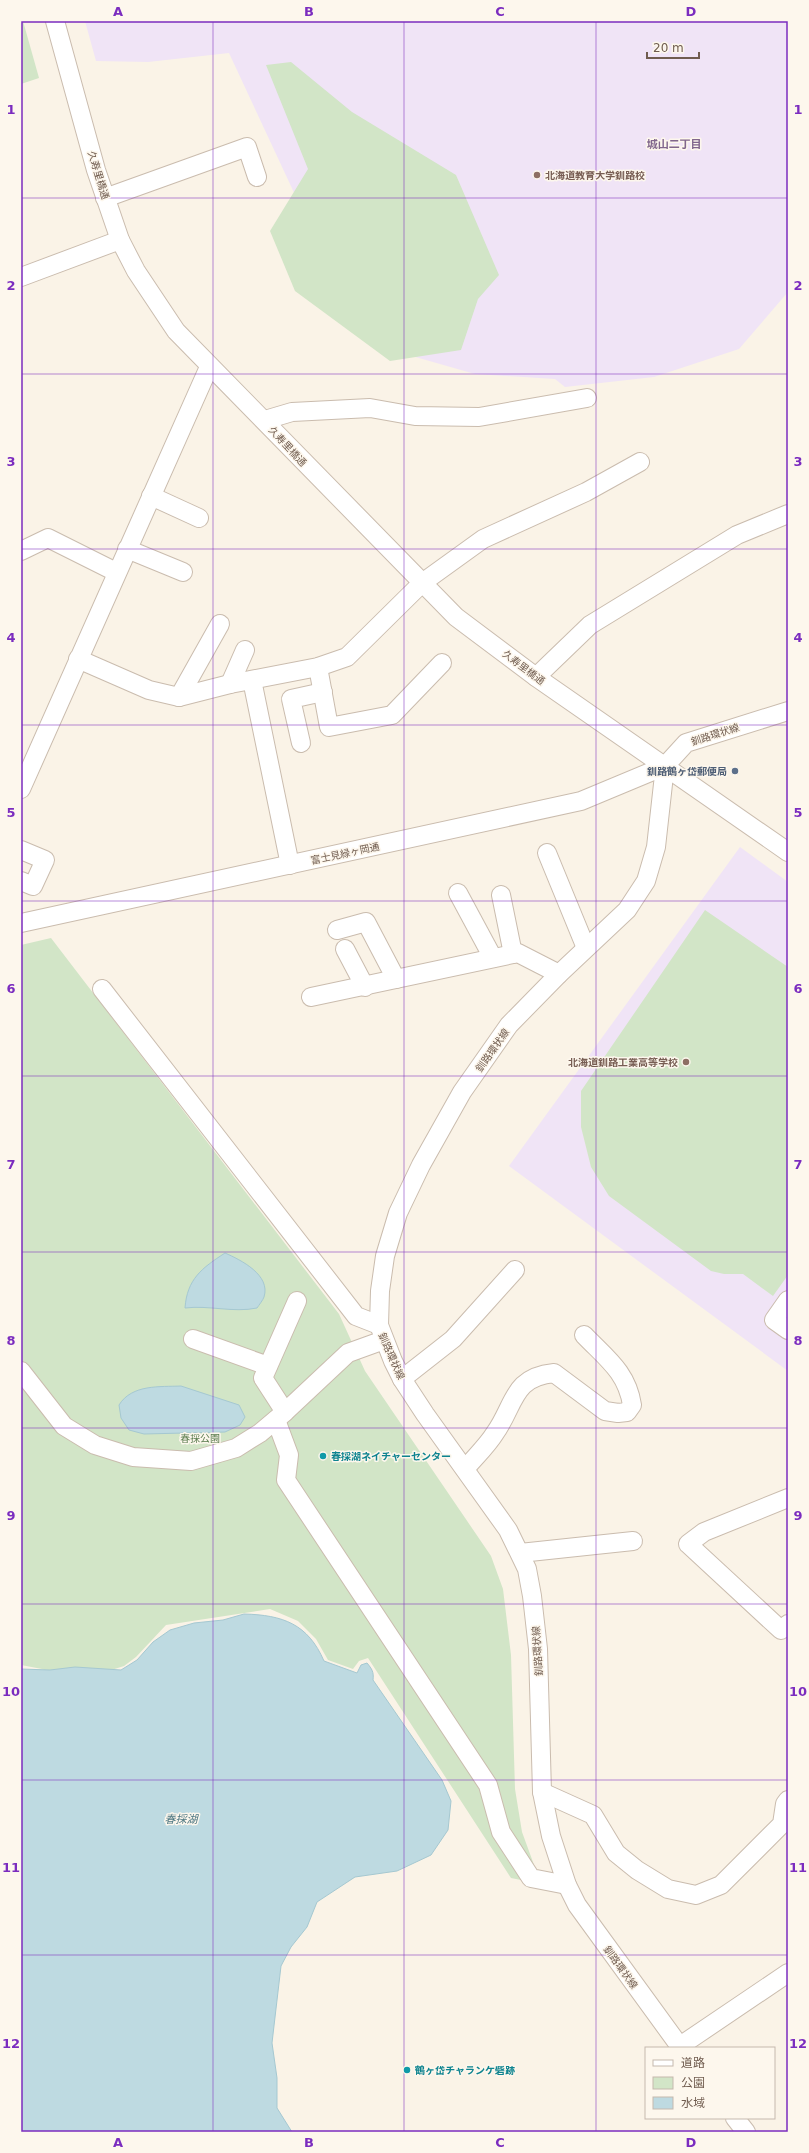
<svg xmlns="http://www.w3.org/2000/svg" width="809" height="2153" viewBox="0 0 809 2153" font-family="'DejaVu Sans','Noto Sans JP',sans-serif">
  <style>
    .education { fill: #f0e4f6 }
    .green { fill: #d2e5c7 }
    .water { fill: #bedae1; stroke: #a5c8d1 }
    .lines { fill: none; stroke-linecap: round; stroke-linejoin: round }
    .minor-casing { stroke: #cabcae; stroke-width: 20 }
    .minor { stroke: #fff; stroke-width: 18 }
    .grid { fill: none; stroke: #7b2cbf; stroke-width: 1; stroke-opacity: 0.55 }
    .education-dot { fill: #8d6e63; stroke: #fdf7ed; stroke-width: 1.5 }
    .service-dot { fill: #5c6f8a; stroke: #fdf7ed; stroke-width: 1.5 }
    .culture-dot { fill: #0f9aa8; stroke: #fdf7ed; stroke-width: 1.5 }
    .labels { text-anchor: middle; stroke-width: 3; stroke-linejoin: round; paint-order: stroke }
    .street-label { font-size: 10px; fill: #705c4f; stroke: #fdf7ed }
    .education-label { font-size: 10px; font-weight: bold; fill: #785e54; stroke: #fdf7ed; text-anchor: start }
    .service-label { font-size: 10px; font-weight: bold; fill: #4e5e75; stroke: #fdf7ed; text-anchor: end }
    .park-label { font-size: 10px; fill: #577a4b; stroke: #fdf7ed }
    .culture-label { font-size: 10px; font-weight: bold; fill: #0d838f; stroke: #fdf7ed; text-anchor: start }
    .neighbourhood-label { font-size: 11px; font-weight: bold; fill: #81668c; stroke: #fdf7ed }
    .water-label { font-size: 11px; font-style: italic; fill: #4b7580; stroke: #fdf7ed }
    .neatline { fill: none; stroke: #7b2cbf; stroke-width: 1.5 }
    .grid-label { font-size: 13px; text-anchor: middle; font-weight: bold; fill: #7b2cbf }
  </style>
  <rect width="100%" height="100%" fill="#faf3e7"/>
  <g class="education">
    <polygon points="85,21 788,21 788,292 739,349 654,377 565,387 555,379 475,374 370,344 338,287 229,53 148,62 96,61"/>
    <polygon points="740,847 788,882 788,1371 509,1166"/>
  </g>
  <g class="green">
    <polygon points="21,21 23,21 39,78 21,84"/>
    <polygon points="291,62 352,112 456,175 499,275 478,299 461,350 390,361 295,291 270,231 308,169 266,65"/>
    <polygon points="705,910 788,967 788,1275 773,1296 743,1274 724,1274 711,1271 609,1196 591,1167 581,1127 581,1091"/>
    <polygon points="51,938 339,1314 365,1371 491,1556 503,1589 511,1655 515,1789 522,1832 541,1884 511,1878 368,1658 359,1661 353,1669 328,1660 316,1639 298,1621 270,1609 166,1625 136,1657 124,1666 96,1675 64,1679 42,1669 21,1665 21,945"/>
  </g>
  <g class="water">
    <path d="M225,1253C241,1260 271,1275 264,1297C263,1300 259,1305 257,1308C233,1313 209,1305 185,1308C187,1279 202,1268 225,1253Z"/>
    <path d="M181,1386L239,1405L245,1417L240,1425L225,1432L144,1434L129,1430L121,1418L119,1405C132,1384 160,1387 181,1386Z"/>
    <path d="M244,1614C283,1615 308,1624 324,1661L357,1673L361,1665L367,1663C372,1669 374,1672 373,1680L442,1780L451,1801L448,1830L431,1855L397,1871L355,1877L317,1902L307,1927L291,1947L281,1966L272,2043L277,2078V2108L292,2132H21V1669L50,1670L75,1667L121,1670L137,1660L153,1642L170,1630L194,1623L223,1620Z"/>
  </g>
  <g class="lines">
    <defs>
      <g id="minor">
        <polyline points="55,21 96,170 120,240 136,271 176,331 456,617 536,677 788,852"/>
        <polyline points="105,198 247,147 257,177"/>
        <polyline points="21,277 120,240"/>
        <polyline points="265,420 292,412 370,408 415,416 479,417 587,398"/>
        <polyline points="151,496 199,518"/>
        <polyline points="127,549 183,572"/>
        <polyline points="21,551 48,538 116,572"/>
        <polyline points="78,659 149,690 179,697 230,684 318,667 347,657 422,583 483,539 586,492 640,462"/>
        <polyline points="318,667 329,727 392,715 442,663"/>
        <polyline points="536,677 590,625 737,535 788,514"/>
        <polyline points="252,680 290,865"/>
        <polyline points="230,684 245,650"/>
        <polyline points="179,697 220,624"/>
        <polyline points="301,743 291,699 323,692"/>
        <polyline points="21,789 209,367"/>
        <polyline points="21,850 45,860 33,886 21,881"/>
        <polyline points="547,853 586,948"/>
        <polyline points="458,893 493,958"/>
        <polyline points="501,895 513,954"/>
        <polyline points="21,923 581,801 665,766"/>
        <polyline points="337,930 366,922 396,979"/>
        <polyline points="345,949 365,987"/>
        <polyline points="102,989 356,1316 379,1325"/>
        <polyline points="311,997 518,953 559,974"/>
        <polyline points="788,1300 774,1320 788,1330"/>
        <polyline points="193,1339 268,1366"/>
        <polyline points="21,1371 64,1426 95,1445 133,1457 191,1461 236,1448 260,1433 285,1412 263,1378 297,1301"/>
        <polyline points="402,1379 453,1339 515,1270"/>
        <polyline points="285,1412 348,1353 384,1340"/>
        <polyline points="276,1420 289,1455 286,1480 488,1785 501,1832 531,1878 567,1885"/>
        <path d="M465,1469C475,1457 487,1446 495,1433C515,1405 512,1377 554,1373L605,1411L618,1413L627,1412L632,1405C627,1372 606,1358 584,1335"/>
        <polyline points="788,1498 704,1532 688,1544 781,1630 788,1624"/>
        <polyline points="520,1553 633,1541"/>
        <polyline points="542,1792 593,1815 616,1853 637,1870 668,1889 696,1895 721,1885 782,1824 785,1804 788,1800"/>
        <polyline points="680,2046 788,1973"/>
        <polyline points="681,2048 577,1905 567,1885 551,1836 542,1792 538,1649 532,1596 527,1569 508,1530 425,1414 402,1379 393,1361 379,1325 380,1291 385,1256 398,1213 421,1165 462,1092 509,1025 559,974 627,910 646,881 656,847 665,766 686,743 788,711"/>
        <polyline points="735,2118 746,2132"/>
      </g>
    </defs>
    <use href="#minor" class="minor-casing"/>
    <use href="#minor" class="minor"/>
  </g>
  <path class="grid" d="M213,21V2132M404,21V2132M596,21V2132M21,198H788M21,374H788M21,549H788M21,725H788M21,901H788M21,1076H788M21,1252H788M21,1428H788M21,1604H788M21,1780H788M21,1955H788"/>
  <g class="education-dot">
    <circle cx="537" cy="175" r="4"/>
    <circle cx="686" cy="1062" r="4"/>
  </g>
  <circle class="service-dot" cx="735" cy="771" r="4"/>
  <g class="culture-dot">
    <circle cx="323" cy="1456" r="4"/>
    <circle cx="407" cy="2070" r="4"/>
  </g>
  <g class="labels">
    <g class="street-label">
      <text transform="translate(99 175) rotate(73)" y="4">久寿里橋通</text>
      <text transform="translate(288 446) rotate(47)" y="4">久寿里橋通</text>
      <text transform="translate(524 667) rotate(37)" y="4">久寿里橋通</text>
      <text transform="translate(715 734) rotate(-18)" y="4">釧路環状線</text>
      <text transform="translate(345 853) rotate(-12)" y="4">富士見緑ヶ岡通</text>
      <text transform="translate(492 1050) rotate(-55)" y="4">釧路環状線</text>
      <text transform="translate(392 1356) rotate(66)" y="4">釧路環状線</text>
      <text transform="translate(537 1651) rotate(-94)" y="4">釧路環状線</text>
      <text transform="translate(621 1967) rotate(54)" y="4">釧路環状線</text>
    </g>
    <g class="education-label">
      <text x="545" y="179">北海道教育大学釧路校</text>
      <text x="678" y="1066" text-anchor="end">北海道釧路工業高等学校</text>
    </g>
    <g class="service-label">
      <text x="727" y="775">釧路鶴ヶ岱郵便局</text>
    </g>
    <g class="park-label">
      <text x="200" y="1442">春採公園</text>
    </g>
    <g class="culture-label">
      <text x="331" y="1460">春採湖ネイチャーセンター</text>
      <text x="415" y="2074">鶴ヶ岱チャランケ砦跡</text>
    </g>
    <g class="neighbourhood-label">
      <text x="674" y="148">城山二丁目</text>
    </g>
    <g class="water-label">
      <text x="181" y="1823">春採湖</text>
    </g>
  </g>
  <rect width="809" height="2153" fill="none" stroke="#fdf7ed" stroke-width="44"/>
  <rect x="645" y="2047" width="130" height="72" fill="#fdf7ed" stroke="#c5b9ae"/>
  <rect x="653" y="2060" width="20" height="6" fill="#ffffff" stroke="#c5b9ae"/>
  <text x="681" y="2067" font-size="12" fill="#705c4f">道路</text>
  <rect x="653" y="2077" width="20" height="12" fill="#d2e5c7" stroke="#c5b9ae"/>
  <text x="681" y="2087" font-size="12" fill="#705c4f">公園</text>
  <rect x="653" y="2097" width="20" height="12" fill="#bedae1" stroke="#c5b9ae"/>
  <text x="681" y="2107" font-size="12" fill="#705c4f">水域</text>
  <path d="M647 52v6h52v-6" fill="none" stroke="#705c4f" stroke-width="2"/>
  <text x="653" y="52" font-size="12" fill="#705c4f" stroke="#fdf7ed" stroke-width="3" paint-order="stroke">20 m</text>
  <rect x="22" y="22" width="765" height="2109" class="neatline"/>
  <g class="grid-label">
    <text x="118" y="16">A</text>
    <text x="309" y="16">B</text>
    <text x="500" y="16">C</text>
    <text x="691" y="16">D</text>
    <text x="11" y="114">1</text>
    <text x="798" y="114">1</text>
    <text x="11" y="290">2</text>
    <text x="798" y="290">2</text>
    <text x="11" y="466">3</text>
    <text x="798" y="466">3</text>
    <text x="11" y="642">4</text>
    <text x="798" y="642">4</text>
    <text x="11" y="817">5</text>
    <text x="798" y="817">5</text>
    <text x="11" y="993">6</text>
    <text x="798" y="993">6</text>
    <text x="11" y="1169">7</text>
    <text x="798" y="1169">7</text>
    <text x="11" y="1345">8</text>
    <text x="798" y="1345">8</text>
    <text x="11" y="1520">9</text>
    <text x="798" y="1520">9</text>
    <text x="11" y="1696">10</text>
    <text x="798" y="1696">10</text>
    <text x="11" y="1872">11</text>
    <text x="798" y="1872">11</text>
    <text x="11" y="2048">12</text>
    <text x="798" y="2048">12</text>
    <text x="118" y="2147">A</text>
    <text x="309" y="2147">B</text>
    <text x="500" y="2147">C</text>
    <text x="691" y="2147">D</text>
  </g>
</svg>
